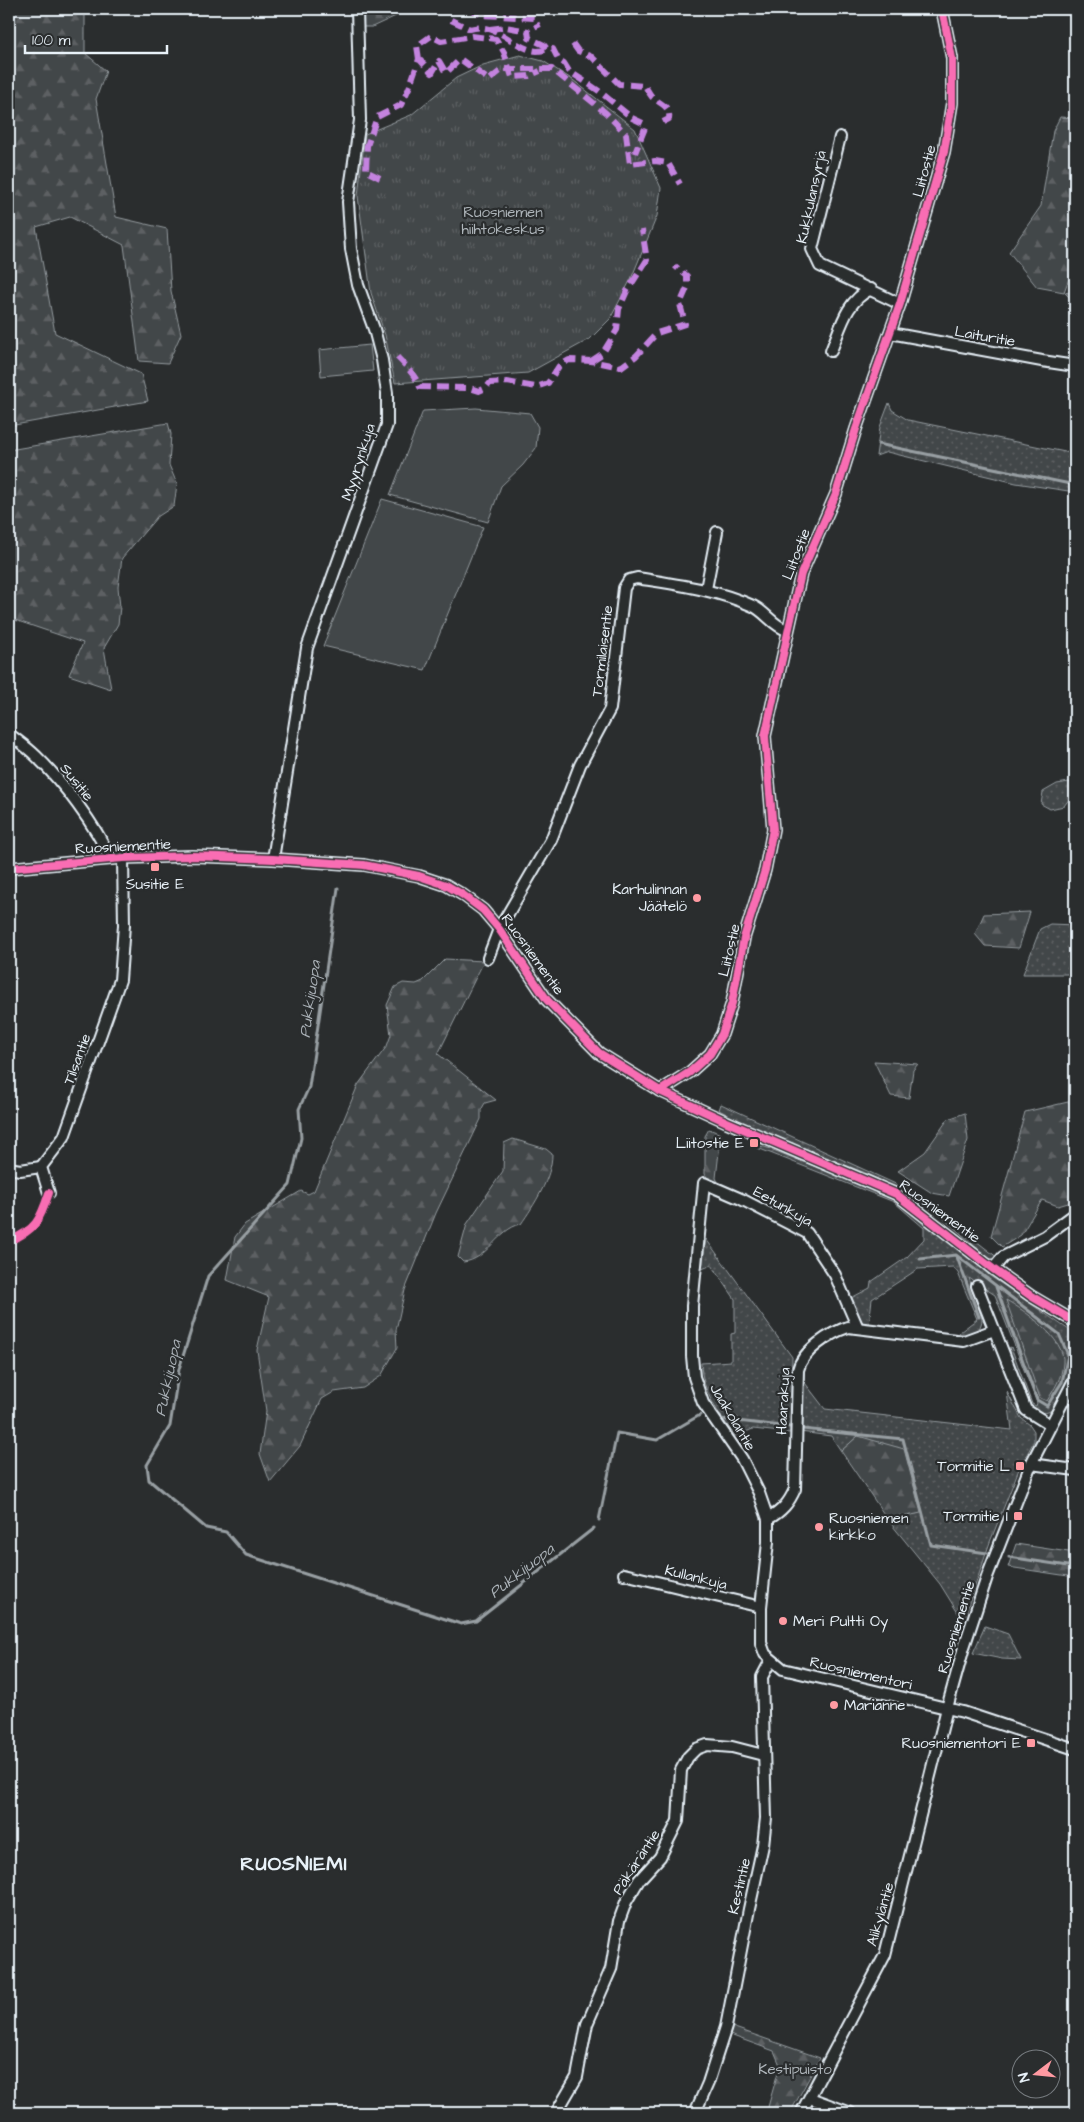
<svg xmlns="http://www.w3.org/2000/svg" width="1084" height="2122" viewBox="0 0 1084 2122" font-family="'Architects Daughter',sans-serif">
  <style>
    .grass { fill: url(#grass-dots); stroke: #959ca0 }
    .forest { fill: url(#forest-firs); stroke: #959ca0 }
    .park { fill: url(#park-tufts); stroke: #959ca0 }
    .pitch { fill: #424648; stroke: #959ca0 }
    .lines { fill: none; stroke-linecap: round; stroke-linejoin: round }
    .stream { stroke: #989fa3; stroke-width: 3 }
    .minor-casing { stroke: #e8f1f8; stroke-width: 14 }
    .minor { stroke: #2a2d2e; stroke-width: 10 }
    .quiet { stroke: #c483df; stroke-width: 6; stroke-dasharray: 12 6; stroke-linecap: butt }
    .cycleway-casing { stroke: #2a2d2e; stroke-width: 11 }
    .cycleway { stroke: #f96db3; stroke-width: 8 }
    .poi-dot { fill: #ff9aa2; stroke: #2a2d2e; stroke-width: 2 }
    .labels { text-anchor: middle; stroke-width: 4.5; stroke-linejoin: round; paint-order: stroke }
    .street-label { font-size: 15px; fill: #e8f1f8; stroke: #2a2d2e }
    .park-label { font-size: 15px; fill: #aeb5ba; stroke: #2a2d2e }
    .poi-label { font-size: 15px; fill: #e8f1f8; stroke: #2a2d2e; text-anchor: end }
    .water-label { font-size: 16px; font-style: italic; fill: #acb3b9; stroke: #2a2d2e }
    .district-label { font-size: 20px; font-weight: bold; letter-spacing: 1px; fill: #e8f1f8; stroke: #2a2d2e }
  </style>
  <defs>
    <pattern id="grass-dots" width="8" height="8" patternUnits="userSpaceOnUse" patternTransform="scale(1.25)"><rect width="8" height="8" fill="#424648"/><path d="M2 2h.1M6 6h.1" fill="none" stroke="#5d6163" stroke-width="1.8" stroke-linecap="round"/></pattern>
    <pattern id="forest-firs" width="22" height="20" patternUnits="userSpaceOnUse" patternTransform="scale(1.25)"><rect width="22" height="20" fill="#424648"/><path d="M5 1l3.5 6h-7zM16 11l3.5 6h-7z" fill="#5d6163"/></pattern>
    <pattern id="park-tufts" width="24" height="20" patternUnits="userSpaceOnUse" patternTransform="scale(1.25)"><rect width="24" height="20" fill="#424648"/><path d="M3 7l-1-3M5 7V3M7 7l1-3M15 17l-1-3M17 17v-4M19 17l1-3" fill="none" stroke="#5d6163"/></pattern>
  </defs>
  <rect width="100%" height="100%" fill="#2a2d2e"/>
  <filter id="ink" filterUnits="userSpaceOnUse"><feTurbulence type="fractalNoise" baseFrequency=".02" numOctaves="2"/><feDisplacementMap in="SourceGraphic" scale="10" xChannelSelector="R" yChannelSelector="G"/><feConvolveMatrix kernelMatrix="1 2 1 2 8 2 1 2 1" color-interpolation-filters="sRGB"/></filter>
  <g filter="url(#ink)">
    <g class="grass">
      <polygon points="889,403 892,410 908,420 1075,454 1075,492 1016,483 887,452 876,456 880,427"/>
      <polygon points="1069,782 1073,785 1073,794 1064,806 1050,809 1041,804 1043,792 1057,784"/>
      <polygon points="1050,924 1075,925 1075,974 1023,974 1040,929"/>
      <polygon points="721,1104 913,1192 998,1258 989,1259 942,1217 916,1198 863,1172 757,1130 719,1110"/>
      <path d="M756,1145L768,1148L867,1187L905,1205L946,1237L990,1276L1072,1332C1083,1358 1064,1387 1052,1410C1043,1415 1039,1414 1031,1408L1009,1348L1011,1347L1032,1404L1036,1406L1037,1403L995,1295L969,1278L982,1319C981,1334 969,1336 956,1335L977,1319L958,1273L953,1267L918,1269L872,1299L869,1325L862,1324L851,1298L870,1288L871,1282L907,1257L924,1239V1228L894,1202L755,1147Z"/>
      <path d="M706,1239L792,1357L790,1433L753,1429L735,1436C719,1413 702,1393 701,1363L731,1361V1334L735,1333V1299L712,1265L702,1269Z"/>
      <polygon points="802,1379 825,1409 1012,1430 1007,1392 1021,1418 1030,1425 1034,1431 1034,1441 1019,1469 990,1542 963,1621 940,1584 888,1520 920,1513 858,1436 841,1451 831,1436 800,1432"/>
      <polygon points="985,1626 1008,1634 1021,1660 1002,1659 973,1653"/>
    </g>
    <g class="forest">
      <polygon points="9,9 85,9 85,53 106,71 96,99 116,217 167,229 171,291 181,334 168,363 139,361 124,245 70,217 36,227 55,333 141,374 148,401 9,426"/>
      <polygon points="362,9 411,9 372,27 362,27"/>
      <polygon points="1060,117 1075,118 1075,262 1064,292 1075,294 1075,303 1064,292 1037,287 1009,252 1041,206 1053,131"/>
      <polygon points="168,423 171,434 169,465 177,484 174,506 157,517 122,558 118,587 120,607 118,624 104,648 111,689 69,675 83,643 9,618 9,450"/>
      <polygon points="1030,912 1019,948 985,946 975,934 984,914"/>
      <polygon points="445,959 484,961 438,1054 496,1100 485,1103 481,1110 481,1119 436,1213 405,1290 396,1330 397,1348 381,1376 363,1388 334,1392 322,1399 300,1446 270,1482 260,1454 266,1411 257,1350 269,1297 227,1280 235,1237 245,1224 301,1191 308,1194 314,1191 358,1085 387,1046 391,1035 387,1005 395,987 403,983 416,984 423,981"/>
      <polygon points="874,1061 918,1064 913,1070 909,1098 891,1096"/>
      <polygon points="1068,1102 1075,1102 1075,1201 1058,1206 1042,1200 1021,1235 1002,1247 991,1236 1025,1112"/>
      <polygon points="965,1113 968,1140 949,1196 932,1193 898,1171 925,1152 948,1119"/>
      <polygon points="709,1129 721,1134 716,1178 719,1184 708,1179 705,1174 705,1136"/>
      <path d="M513,1139L546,1149L552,1154C552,1178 534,1205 521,1224C497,1229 488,1260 463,1262L458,1257L467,1224L503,1171L504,1143Z"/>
      <path d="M1006,1300C1024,1310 1066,1339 1063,1363C1062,1378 1054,1389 1047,1401L1040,1398Z"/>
      <polygon points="858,1436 904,1449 921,1513 888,1520 841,1451"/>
      <polygon points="1016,1544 1075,1553 1075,1577 1008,1567"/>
      <polygon points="732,2027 820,2058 790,2113 775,2113 768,2107 780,2065 774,2051 730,2035"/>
    </g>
    <polygon class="park" points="520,55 543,61 573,80 635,129 661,188 657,216 631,279 610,319 590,339 528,373 395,383 385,335 371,293 358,196 365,134 411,115 456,78 483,65"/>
    <g class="pitch">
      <polygon points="370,345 373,371 321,376 319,350"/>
      <polygon points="476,408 530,413 538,427 536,448 523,465 501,486 488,522 390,495 423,411"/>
      <polygon points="382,499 483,527 425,670 323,646"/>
    </g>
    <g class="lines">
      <g class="stream">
        <polyline points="878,444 1075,485"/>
        <polyline points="338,888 309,1087 299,1109 301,1138 290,1185 208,1276 179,1369 170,1426 147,1465 149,1480 206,1528 226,1532 246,1555 461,1624 476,1621 594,1528"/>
        <polyline points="957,1257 979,1317"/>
        <polyline points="920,1259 956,1255 1059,1334 1068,1355 1062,1382 1047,1406 1037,1400 996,1287"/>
        <polyline points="720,1419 790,1427"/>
        <polyline points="802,1429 903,1439 931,1545 987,1553"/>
        <polyline points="599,1520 617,1433 657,1440 700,1415"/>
        <polyline points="1009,1557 1075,1567"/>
      </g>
      <defs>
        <g id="minor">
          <polyline points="840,137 812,249 820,266 900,304"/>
          <polyline points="890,333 1042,361 1075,366"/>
          <path d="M831,351C841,327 846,301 871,289"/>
          <polyline points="706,589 717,532"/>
          <path d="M9,734C18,741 28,748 36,756C63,782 95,825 111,859"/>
          <polyline points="273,859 307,648 387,425 387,393 382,360 374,329 358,285 351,249 348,202 360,120 357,9"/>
          <polyline points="9,868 123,858 192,856 273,859 364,865 419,876 446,885 463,895 483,910 499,929 547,1000 599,1053 660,1091 727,1122 896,1194 993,1269 1031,1296 1075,1322"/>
          <path d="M488,958L499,929L551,840L580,765L610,709L624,588L629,580L637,578C679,585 714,589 753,606C766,612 773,626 787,630"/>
          <polyline points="660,1091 690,1072 710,1054 722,1034 732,1003 744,938 765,870 773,829 765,736 801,574 836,494 856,429 900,304 944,152 952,103 952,58 942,9"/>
          <polyline points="9,1168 20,1170 41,1167"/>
          <polyline points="49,1193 41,1167 64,1137 120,980 124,925 123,858"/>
          <polyline points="993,1269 1003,1257 1045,1236 1075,1214"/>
          <polyline points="977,1286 1026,1410 1050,1425"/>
          <polyline points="858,1328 835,1275 807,1233 741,1199 704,1183 692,1306 692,1356 694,1377 703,1403 742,1459 759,1493 768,1519 768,1542 761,1607 761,1643 765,1654 783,1669 963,1712 1075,1749"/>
          <polyline points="1031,1464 1075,1470"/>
          <path d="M768,1519C782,1511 789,1503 795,1489L798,1370C802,1351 830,1333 848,1327L964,1341L994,1330"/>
          <polyline points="624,1574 761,1607"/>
          <polyline points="810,2098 851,2113"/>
          <polyline points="556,2113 577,2077 587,2024 611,1969 619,1921 626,1902 639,1880 660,1857 678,1821 681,1770 688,1757 696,1749 707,1745 732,1747 763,1755"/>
          <polyline points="695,2113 708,2083 726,2027 749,1909 763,1845 766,1818 762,1677 771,1660"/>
          <polyline points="801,2113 885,1955 947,1708 964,1647 987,1577 1031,1464 1075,1378"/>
        </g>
      </defs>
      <use href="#minor" class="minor-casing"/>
      <use href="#minor" class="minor"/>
      <g class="quiet">
        <polyline points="469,9 483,15 534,18 539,28"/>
        <path d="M451,20L470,29C498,21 513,49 537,51C542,51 548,49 553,49L558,59L564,63L569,71L599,91L632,118L643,123L645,128L635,153"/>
        <polyline points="490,29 506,27 528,31 529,38 544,45 547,49"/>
        <path d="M573,44L578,51L592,57L619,84L645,86C647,89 649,93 652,97C660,104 671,106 669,119L663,122"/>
        <polyline points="419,59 417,46 431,36 441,41 472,36 496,39 504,52 512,77 529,76 540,71"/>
        <polyline points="380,178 366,171 367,146 377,117 401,105 409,88 419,59 432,73 439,61 446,73 460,59 489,80 503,69 552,69 606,113 626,134 630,164 655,161 668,163 680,184"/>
        <path d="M397,357C406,366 415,375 420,387L470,388L479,391L486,388L490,383L507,382L536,387L548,383L559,366L569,360L591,361L621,367L636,356L657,333L685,324L680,304L687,288V276L675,266"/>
        <polyline points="591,361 602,354 617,330 619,309 627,291 647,260 642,230"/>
      </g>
      <defs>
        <g id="cycleway">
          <polyline points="9,868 123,858 192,856 273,859 364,865 419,876 446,885 463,895 483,910 499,929 547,1000 599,1053 660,1091 727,1122 896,1194 993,1269 1031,1296 1075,1322"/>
          <polyline points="660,1091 690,1072 710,1054 722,1034 732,1003 744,938 765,870 773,829 765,736 801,574 836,494 856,429 900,304 944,152 952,103 952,58 942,9"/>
          <path d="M9,1241C36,1230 40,1220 49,1193"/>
        </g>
      </defs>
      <use href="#cycleway" class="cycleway-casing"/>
      <use href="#cycleway" class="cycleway"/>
    </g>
  </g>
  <g class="poi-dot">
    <rect x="150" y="862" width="10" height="10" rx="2.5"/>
    <circle cx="697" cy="898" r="5"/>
    <rect x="749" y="1138" width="10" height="10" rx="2.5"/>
    <rect x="1015" y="1461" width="10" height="10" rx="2.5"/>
    <rect x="1013" y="1511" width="10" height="10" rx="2.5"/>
    <circle cx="819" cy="1527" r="5"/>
    <circle cx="783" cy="1621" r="5"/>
    <circle cx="834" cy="1705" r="5"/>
    <rect x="1026" y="1738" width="10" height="10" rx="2.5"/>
  </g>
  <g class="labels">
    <g class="street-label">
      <text transform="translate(924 171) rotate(-75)" y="5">Liitostie</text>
      <text transform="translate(811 197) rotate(-78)" y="5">Kukkulansyrjä</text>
      <text transform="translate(985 336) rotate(10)" y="5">Laituritie</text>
      <text transform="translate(358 462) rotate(-72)" y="5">Myyrynkuja</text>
      <text transform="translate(796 554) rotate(-69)" y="5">Liitostie</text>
      <text transform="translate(602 651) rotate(-83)" y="5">Tormilaisentie</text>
      <text transform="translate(77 782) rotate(51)" y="5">Susitie</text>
      <text transform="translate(123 846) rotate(-3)" y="5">Ruosniementie</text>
      <text transform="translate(729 950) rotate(-77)" y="5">Liitostie</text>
      <text transform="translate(533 954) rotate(54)" y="5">Ruosniementie</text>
      <text transform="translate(77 1059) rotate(-70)" y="5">Tilsantie</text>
      <text transform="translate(783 1206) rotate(30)" y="5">Eetunkuja</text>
      <text transform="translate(940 1211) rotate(36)" y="5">Ruosniementie</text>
      <text transform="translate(783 1401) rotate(-87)" y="5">Haarakuja</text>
      <text transform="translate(733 1417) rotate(59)" y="5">Jaakolantie</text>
      <text transform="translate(696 1577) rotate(14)" y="5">Kullankuja</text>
      <text transform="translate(956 1627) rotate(-73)" y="5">Ruosniementie</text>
      <text transform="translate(861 1673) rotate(13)" y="5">Ruosniementori</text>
      <text transform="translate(636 1862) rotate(-57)" y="5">Päkäräntie</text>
      <text transform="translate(739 1886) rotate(-77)" y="5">Kestintie</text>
      <text transform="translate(880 1914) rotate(-74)" y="5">Alikyläntie</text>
    </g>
    <g class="park-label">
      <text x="503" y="217">Ruosniemen<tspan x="503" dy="17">hiihtokeskus</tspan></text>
      <text x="795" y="2074">Kestipuisto</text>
    </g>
    <g class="poi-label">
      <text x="155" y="889" text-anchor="middle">Susitie E</text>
      <text x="687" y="894">Karhulinnan<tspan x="687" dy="17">Jäätelö</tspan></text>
      <text x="744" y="1148">Liitostie E</text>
      <text x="1010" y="1471">Tormitie L</text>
      <text x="1008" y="1521">Tormitie I</text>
      <text x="829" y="1523" text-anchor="start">Ruosniemen<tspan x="829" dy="17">kirkko</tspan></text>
      <text x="793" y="1626" text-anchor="start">Meri Pultti Oy</text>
      <text x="844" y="1710" text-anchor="start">Marianne</text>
      <text x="1021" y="1748">Ruosniementori E</text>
    </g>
    <g class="water-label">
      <text transform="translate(309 999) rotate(-82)" y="6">Pukkijuopa</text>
      <text transform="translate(167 1378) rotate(-78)" y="6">Pukkijuopa</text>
      <text transform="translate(521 1570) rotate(-38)" y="6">Pukkijuopa</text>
    </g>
    <g class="district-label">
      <text x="294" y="1870">RUOSNIEMI</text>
    </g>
  </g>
  <rect width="1084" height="2122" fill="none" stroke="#2a2d2e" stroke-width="30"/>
  <rect x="15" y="15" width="1054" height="2092" fill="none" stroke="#e8f1f8" stroke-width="2" filter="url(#ink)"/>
  <g transform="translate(1036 2074) rotate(254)"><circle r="24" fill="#2a2d2e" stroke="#767b7f"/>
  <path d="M0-4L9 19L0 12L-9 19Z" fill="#ff9aa2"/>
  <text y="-8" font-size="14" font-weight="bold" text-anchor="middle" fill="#e8f1f8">N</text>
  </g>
  <path d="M25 45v8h142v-8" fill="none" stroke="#e8f1f8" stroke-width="2.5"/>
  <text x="32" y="45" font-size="15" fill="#e8f1f8" stroke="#2a2d2e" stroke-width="4" paint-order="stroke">100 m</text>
</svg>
